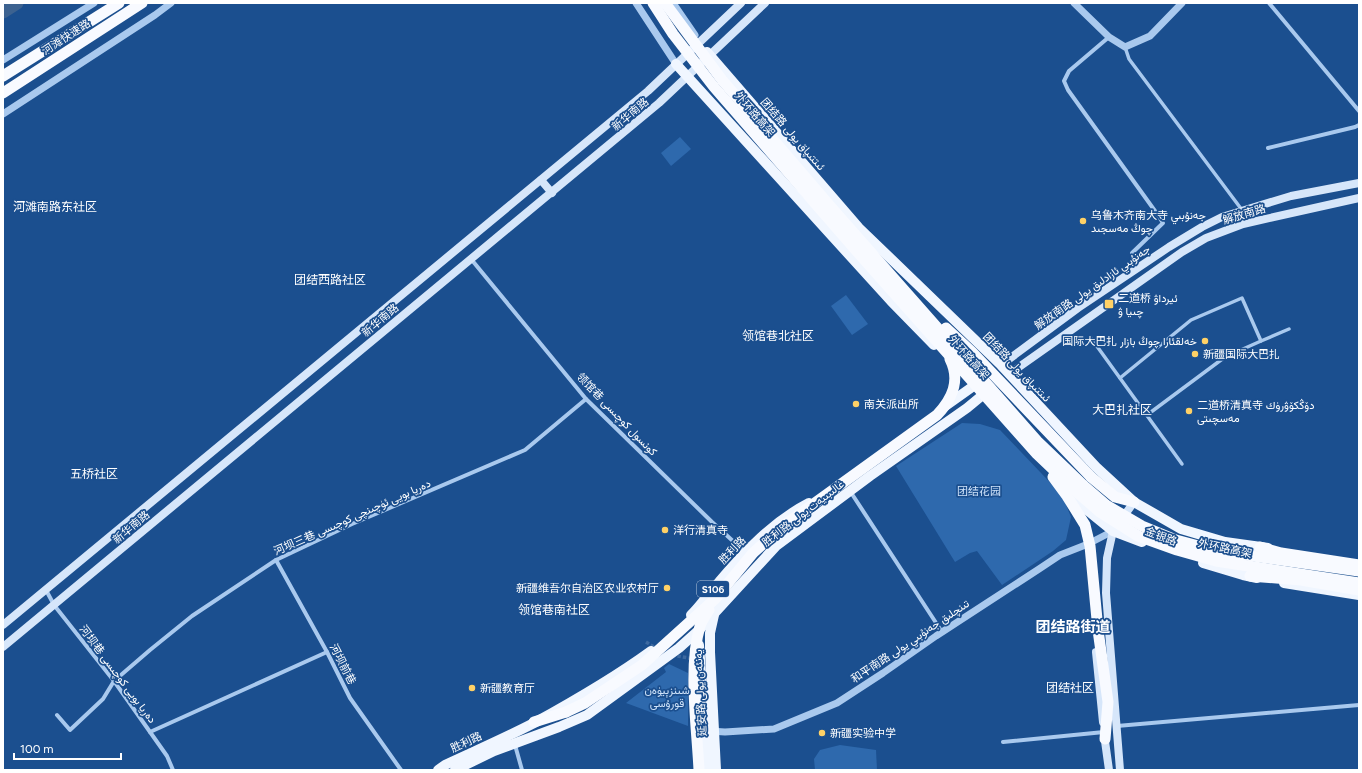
<svg xmlns="http://www.w3.org/2000/svg" width="1362" height="773" viewBox="0 0 1362 773" font-family="Figtree,Vazirmatn,'Noto Sans SC',sans-serif">
  <style>
    .green { fill: #2e69ad }
    .lines { fill: none; stroke-linecap: round; stroke-linejoin: round }
    .river { stroke: #3c6290; stroke-width: 13 }
    .pedestrian-tunnel { stroke: #3d69a0; stroke-width: 3.5; stroke-dasharray: 3.5 2; stroke-linecap: butt }
    .pedestrian { stroke: #a9c9ee; stroke-width: 3.5 }
    .minor { stroke: #a9c9ee; stroke-width: 4 }
    .tertiary { stroke: #a9c9ee; stroke-width: 7 }
    .secondary { stroke: #d6e6fa; stroke-width: 8 }
    .primary { stroke: #f0f6ff; stroke-width: 10 }
    .trunk { stroke: #f8faff; stroke-width: 11 }
    .trunk-bridge { stroke: #f8faff; stroke-width: 11 }
    .poi-dot { fill: #ffd166; stroke: #1b4f8f; stroke-width: 1.5 }
    .labels { text-anchor: middle; stroke-width: 3.5; stroke-linejoin: round; paint-order: stroke }
    .shield { fill: #1b4f8f; stroke: #bbcadd; stroke-width: 1 }
    .shield-label { font-size: 10px; font-weight: bold; fill: #fff }
    .street-label { font-size: 11px; fill: #fff; stroke: #1b4f8f }
    .poi-label { font-size: 11px; fill: #fff; stroke: #1b4f8f; text-anchor: start }
    .park-label { font-size: 11px; fill: #cfe3fa; stroke: #1b4f8f }
    .neighbourhood-label { font-size: 12px; fill: #fff; stroke: #1b4f8f }
    .district-label { font-size: 15px; font-weight: bold; fill: #fff; stroke: #1b4f8f }
  </style>
  <rect width="100%" height="100%" fill="#1b4f8f"/>
  <g class="green">
    <polygon points="680,137 691,149 671,166 661,153"/>
    <polygon points="846,295 868,324 852,335 831,306"/>
    <polygon points="962,423 980,424 1000,430 1062,495 1071,517 1066,540 1053,551 1002,585 977,551 970,553 955,562 896,466"/>
    <polygon points="669,664 688,673 688,726 626,703 666,672 664,668"/>
    <polygon points="840,745 876,750 877,770 815,770 814,759 820,750"/>
  </g>
  <g class="lines">
    <polyline class="river" points="3,12 17,3"/>
    <g class="pedestrian-tunnel">
      <polyline points="646,642 657,649"/>
      <polyline points="672,655 694,659"/>
    </g>
    <g class="pedestrian">
      <polyline points="1125,47 1129,59 1242,210"/>
      <polyline points="1091,338 1182,464"/>
      <polyline points="1261,341 1289,329"/>
      <polyline points="1120,378 1191,320 1242,298 1261,341 1225,357 1147,415"/>
    </g>
    <g class="minor">
      <polyline points="1269,3 1359,111"/>
      <polyline points="1109,37 1069,71 1064,81 1068,90 1155,211 1163,223 1132,253"/>
      <polyline points="1268,148 1355,127 1359,125"/>
      <polyline points="471,259 586,399 712,522 745,552"/>
      <polyline points="850,491 942,632"/>
      <polyline points="276,560 327,652 350,698 401,770"/>
      <polyline points="46,590 54,605 114,681 167,756 173,770"/>
      <polyline points="57,715 70,730 103,699 114,681 150,650 192,616 276,560 352,524 525,450 586,399"/>
      <polyline points="1117,726 1359,705"/>
      <polyline points="150,732 327,652"/>
      <polyline points="1003,742 1104,732"/>
      <polyline points="515,745 522,770"/>
    </g>
    <g class="tertiary">
      <polyline points="636,3 676,64"/>
      <polyline points="673,3 695,35"/>
      <polyline points="1074,3 1109,37 1125,47 1150,36 1182,3"/>
      <polyline points="3,60 94,3"/>
      <polyline points="3,114 155,15 171,3"/>
      <polyline points="710,731 725,732 774,729 837,703 883,673 936,636 1039,569 1060,555 1088,544 1113,531"/>
    </g>
    <g class="secondary">
      <polyline points="541,180 552,193"/>
      <polyline points="1001,365 1078,308 1169,247 1202,227 1222,217 1291,196 1359,183"/>
      <polyline points="1009,374 1182,252 1206,238 1243,224 1359,198"/>
      <polyline points="3,625 648,91 741,3"/>
      <polyline points="3,647 659,103 765,3"/>
      <polyline points="1096,652 1103,722"/>
      <polyline points="1104,734 1109,770"/>
      <polyline points="1120,770 1106,593 1107,558 1113,531 1134,502"/>
    </g>
    <g class="primary">
      <polyline points="707,52 859,228 1001,365 1096,467 1134,502 1181,529 1225,542 1268,548"/>
      <polyline points="676,64 891,301 934,345"/>
      <polyline points="944,407 982,380"/>
      <polyline points="1067,488 1081,505 1113,531 1142,542"/>
      <polyline points="1203,563 1243,575 1257,578"/>
      <polyline points="1284,583 1359,595"/>
      <path d="M691,615C701,605 709,593 719,582C745,551 774,521 809,503"/>
      <polyline points="714,615 710,633 710,652 716,770"/>
      <polyline points="699,645 708,770"/>
      <path d="M438,770L445,765C475,751 505,738 534,723C574,701 614,678 651,651"/>
      <polyline points="455,770 494,751 559,727 587,715 679,648 698,631 776,546 870,476 967,408 990,389"/>
    </g>
    <g class="trunk">
      <polyline points="3,76 119,3"/>
      <polyline points="3,93 142,3"/>
      <polyline points="1091,477 1115,497 1134,502"/>
      <polyline points="1260,547 1281,553 1359,565"/>
      <polyline points="1250,576 1301,580 1359,590"/>
      <polyline points="1098,630 1108,702 1105,739"/>
      <polyline points="534,722 566,712"/>
    </g>
    <g class="trunk-bridge">
      <polyline points="653,3 673,34 714,87 861,256 1037,454 1078,493 1100,512 1138,536 1177,550 1216,561 1359,583"/>
      <polyline points="665,3 722,80 830,206 1037,441 1084,486 1106,505 1142,526 1176,540 1217,551 1359,571"/>
      <polyline points="946,328 972,352 1091,477"/>
      <polyline points="1053,477 1067,496 1085,525 1090,546 1098,630"/>
      <path d="M566,712L585,703L642,665L715,599L753,553L783,526L937,415C952,399 961,381 950,359"/>
      <path d="M699,770C697,727 688,667 700,626C702,620 706,615 709,610"/>
    </g>
  </g>
  <g class="poi-dot">
    <circle cx="1083" cy="221" r="4"/>
    <rect x="1104" y="299" width="10" height="10" rx="2"/>
    <circle cx="1205" cy="341" r="4"/>
    <circle cx="1195" cy="354" r="4"/>
    <circle cx="856" cy="404" r="4"/>
    <circle cx="1189" cy="411" r="4"/>
    <circle cx="665" cy="530" r="4"/>
    <circle cx="667" cy="588" r="4"/>
    <circle cx="472" cy="688" r="4"/>
    <circle cx="822" cy="733" r="4"/>
  </g>
  <g class="labels">
    <rect class="shield" x="697" y="581" width="32" height="16" rx="3"/>
    <g class="shield-label">
      <text x="713" y="593">S106</text>
    </g>
    <g class="street-label">
      <text transform="translate(66 37) rotate(-33)" y="4">河滩快速路</text>
      <text transform="translate(630 114) rotate(-40)" y="4">新华南路</text>
      <text transform="translate(755 114) rotate(49)" y="4">外环路高架</text>
      <text transform="translate(793 134) rotate(49)" y="4">团结路 ئىتتىپاق يولى</text>
      <text transform="translate(1244 214) rotate(-16)" y="4">解放南路</text>
      <text transform="translate(1092 287) rotate(-35)" y="4">解放南路 جەنۇبىي ئازادلىق يولى</text>
      <text transform="translate(380 320) rotate(-40)" y="4">新华南路</text>
      <text transform="translate(969 357) rotate(48)" y="4">外环路高架</text>
      <text transform="translate(1017 367) rotate(46)" y="4">团结路 ئىتتىپاق يولى</text>
      <text transform="translate(617 414) rotate(46)" y="4">领馆巷 كونسول كوچىسى</text>
      <text transform="translate(803 513) rotate(-38)" y="4">胜利路 غالىبىيەت يولى</text>
      <text transform="translate(352 517) rotate(-24)" y="4">河坝三巷 دەريا بويى ئۈچىنچى كوچىسى</text>
      <text transform="translate(131 527) rotate(-40)" y="4">新华南路</text>
      <text transform="translate(1161 536) rotate(20)" y="4">金银路</text>
      <text transform="translate(1225 548) rotate(12)" y="4">外环路高架</text>
      <text transform="translate(732 550) rotate(-46)" y="4">胜利路</text>
      <text transform="translate(910 641) rotate(-34)" y="4">和平南路 تىنچلىق جەنۇبىي يولى</text>
      <text transform="translate(343 664) rotate(63)" y="4">河坝前巷</text>
      <text transform="translate(118 674) rotate(53)" y="4">河坝巷 دەريا بويى كوچىسى</text>
      <text transform="translate(700 693) rotate(-93)" y="4">延安路 يەنئەن يولى</text>
      <text transform="translate(466 742) rotate(-25)" y="4">胜利路</text>
    </g>
    <g class="poi-label">
      <text x="1091" y="219">乌鲁木齐南大寺 جەنۇبىي<tspan x="1091" dy="13">چوڭ مەسجىد</tspan></text>
      <text x="1118" y="302">二道桥 ئيرداۋ<tspan x="1118" dy="13">چىيا ۋ</tspan></text>
      <text x="1197" y="345" text-anchor="end">国际大巴扎 خەلقئارا چوڭ بازار</text>
      <text x="1203" y="358">新疆国际大巴扎</text>
      <text x="864" y="408">南关派出所</text>
      <text x="1197" y="409">二道桥清真寺 دۆڭكۆۋرۈك<tspan x="1197" dy="13">مەسچىتى</tspan></text>
      <text x="673" y="534">洋行清真寺</text>
      <text x="659" y="592" text-anchor="end">新疆维吾尔自治区农业农村厅</text>
      <text x="480" y="692">新疆教育厅</text>
      <text x="830" y="737">新疆实验中学</text>
    </g>
    <g class="park-label">
      <text x="979" y="495">团结花园</text>
      <text x="667" y="694">شىنزېيۈەن<tspan x="667" dy="13">قورۇسى</tspan></text>
    </g>
    <g class="neighbourhood-label">
      <text x="55" y="211">河滩南路东社区</text>
      <text x="330" y="284">团结西路社区</text>
      <text x="778" y="340">领馆巷北社区</text>
      <text x="1122" y="414">大巴扎社区</text>
      <text x="94" y="478">五桥社区</text>
      <text x="554" y="614">领馆巷南社区</text>
      <text x="1070" y="692">团结社区</text>
    </g>
    <g class="district-label">
      <text x="1073" y="632">团结路街道</text>
    </g>
  </g>
  <rect width="1362" height="773" fill="none" stroke="#ffffff" stroke-width="8"/>
  <path d="M14 753v6h107v-6" fill="none" stroke="#ffffff" stroke-width="2"/>
  <text x="20" y="753" font-size="12" fill="#ffffff" stroke="#1b4f8f" stroke-width="3" paint-order="stroke">100 m</text>
</svg>
